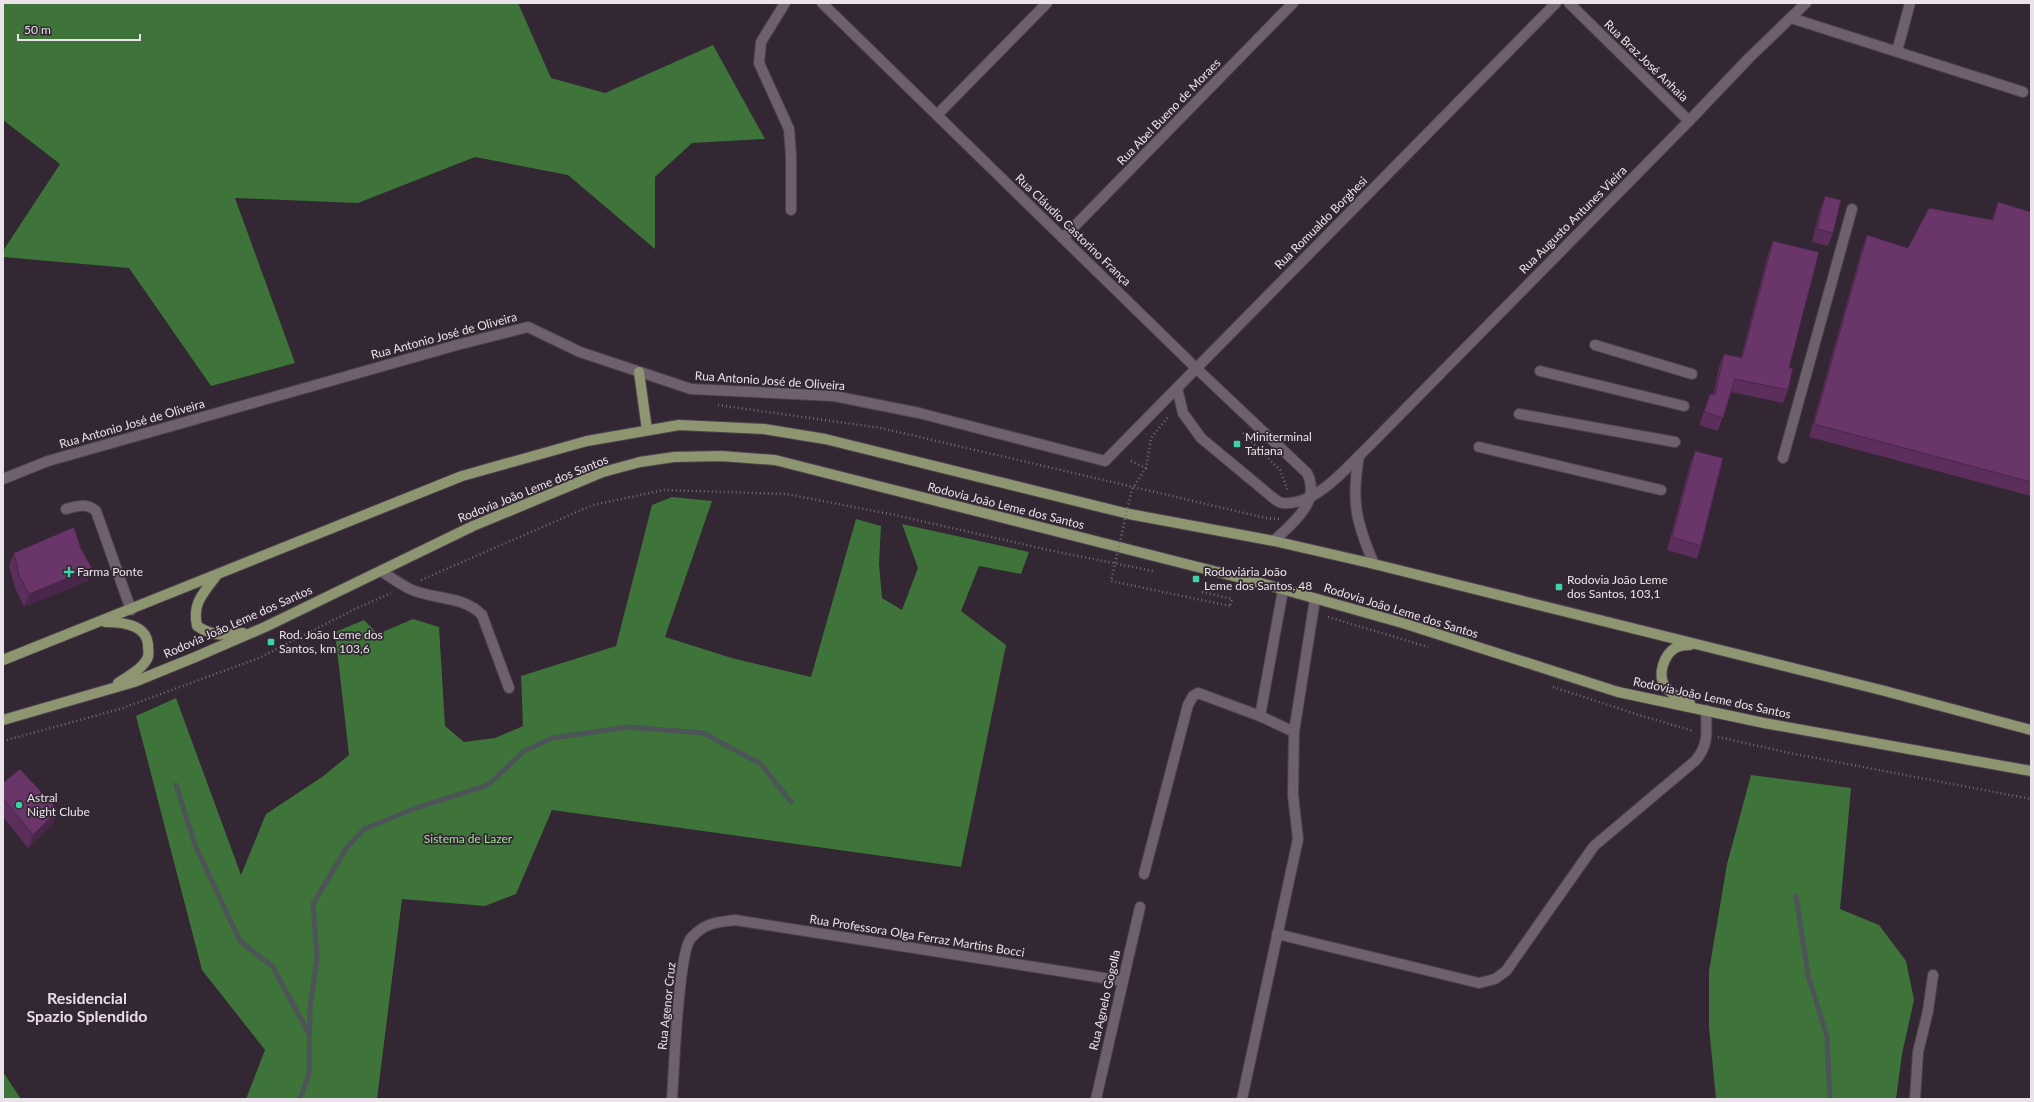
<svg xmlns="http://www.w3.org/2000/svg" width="2034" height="1102" viewBox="0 0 2034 1102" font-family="Lato,sans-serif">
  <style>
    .forest { fill: #3e7339 }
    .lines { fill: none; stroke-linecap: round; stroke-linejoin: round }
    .stream { stroke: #4c5458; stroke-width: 5 }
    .minor-casing { stroke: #4c434c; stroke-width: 12 }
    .major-casing { stroke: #4c434c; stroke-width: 12 }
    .path { stroke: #766c76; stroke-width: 2.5; stroke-dasharray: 1 3; stroke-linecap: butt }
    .minor { stroke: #6e616d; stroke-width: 10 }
    .major { stroke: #8e9571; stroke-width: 10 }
    .path-bridge { stroke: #766c76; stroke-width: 2.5; stroke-dasharray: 1 3; stroke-linecap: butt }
    .wall { fill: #5b2e5b }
    .shaded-wall { fill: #4a264a }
    .building { fill: #6a366a; stroke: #4a264a }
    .poi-dot { fill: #3cd4a4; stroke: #322732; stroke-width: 1.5 }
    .labels { text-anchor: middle; stroke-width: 3.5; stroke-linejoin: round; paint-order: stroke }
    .street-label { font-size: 12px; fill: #eae3ea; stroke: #322732 }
    .poi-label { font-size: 12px; fill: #eae3ea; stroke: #322732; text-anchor: start }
    .park-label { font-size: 12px; fill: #99e491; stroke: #322732 }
    .district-label { font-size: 16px; font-weight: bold; fill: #e9dae8; stroke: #322732 }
  </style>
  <rect width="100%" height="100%" fill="#322732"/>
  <g class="forest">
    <polygon points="3,3 518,3 551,78 605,93 713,45 765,139 692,143 655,177 655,249 568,175 475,157 358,203 235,198 295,363 211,386 129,268 3,257 3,251 60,164 3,120"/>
    <polygon points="672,497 712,501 665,637 732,658 811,677 856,519 881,526 879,564 882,598 902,610 918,568 902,524 1029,552 1021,574 979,566 961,611 1006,645 961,867 552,810 516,894 485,906 402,899 377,1099 246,1099 265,1050 202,970 136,716 176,698 241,875 266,814 322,777 349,755 335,632 364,620 378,634 413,619 439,627 445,726 464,742 495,738 523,726 521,676 616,646 652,505"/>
    <polygon points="1751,775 1851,788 1840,909 1879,925 1906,961 1914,1000 1902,1054 1896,1099 1716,1099 1709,1027 1709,971 1727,864"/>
    <polygon points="3,1072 21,1099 3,1099"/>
  </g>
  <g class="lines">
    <g class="stream">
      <polyline points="176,785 195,845 240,941 273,967 309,1034"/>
      <polyline points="1796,896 1808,975 1827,1037 1830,1099"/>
      <polyline points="300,1099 309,1074 310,1008 317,958 313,904 347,847 364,829 416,808 488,785 523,752 552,738 628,727 703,733 761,764 791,802"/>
    </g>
    <defs>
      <g id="minor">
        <polyline points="785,3 761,42 759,63 789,129 791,156 791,210"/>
        <path d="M822,3L1196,368L1307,473C1322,502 1292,523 1274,541"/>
        <polyline points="1569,3 1689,121"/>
        <polyline points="1791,18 2023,92"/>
        <polyline points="1897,51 1910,3"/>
        <polyline points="937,115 1047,3"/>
        <polyline points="1063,238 1293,3"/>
        <polyline points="1595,345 1692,374"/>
        <polyline points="1540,371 1684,406"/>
        <path d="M1177,388L1183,413L1201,438L1272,497C1275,499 1279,503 1283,503C1316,506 1347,467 1369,446L1689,121L1749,58L1806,3"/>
        <polyline points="1519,414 1675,442"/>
        <polyline points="1479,447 1661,490"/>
        <path d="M1359,456C1351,501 1356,522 1374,564"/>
        <polyline points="1783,458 1852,209"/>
        <polyline points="3,479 48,461 457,345 528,327 580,352 691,389 834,396 919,413 1105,461 1556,3"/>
        <path d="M66,509C78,506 87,503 96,511L131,610"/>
        <path d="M381,571C390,577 400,584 410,589C433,600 463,595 482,615L509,688"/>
        <polyline points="1260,716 1294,732"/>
        <polyline points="1144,874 1188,705 1193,696 1198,693 1260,716 1283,590"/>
        <path d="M1277,934L1479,983L1495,979L1506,971L1594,846L1695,761C1710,744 1706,731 1706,710"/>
        <path d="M672,1099C674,1072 678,953 691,938C706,922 715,923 735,920L1123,981"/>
        <polyline points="1096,1099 1140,907"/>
        <polyline points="1242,1099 1298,839 1293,795 1294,732 1315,599"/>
        <polyline points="1915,1099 1918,1052 1928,1011 1933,975"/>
      </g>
      <g id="major">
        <polyline points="639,372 647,430"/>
        <path d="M216,576C203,594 192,603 197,626C214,637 224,635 243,633"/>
        <path d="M105,622C121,622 146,624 148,644C148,648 149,653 148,657C143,669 128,676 118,683"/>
        <path d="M1690,645C1686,645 1679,646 1675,648C1664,655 1657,675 1665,686C1670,694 1682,699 1690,703"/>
        <polyline points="3,660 462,476 587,441 679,425 764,429 825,439 1129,514 1274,541 1374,564 1881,690 2031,730"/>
        <polyline points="3,720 134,682 193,658 265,627 473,526 603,472 640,462 674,457 721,456 775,460 1257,582 1406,624 1618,692 1764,723 2031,771"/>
      </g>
    </defs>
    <use href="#minor" class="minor-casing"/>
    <use href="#major" class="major-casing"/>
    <g class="path">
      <polyline points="718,405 881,428 1266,518 1279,519"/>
      <polyline points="1243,433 1280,470 1288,491"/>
      <polyline points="1131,461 1146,468 1151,438 1168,417"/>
      <polyline points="421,580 593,505 664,490 786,494 890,514 1053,551 1153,571"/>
      <polyline points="1202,592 1232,599 1230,606"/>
      <polyline points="1328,617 1428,647"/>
      <polyline points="1553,687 1639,715 1693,731"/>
      <polyline points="1718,737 1790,753 2031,799"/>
      <polyline points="3,741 120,709 259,658 355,609 391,593"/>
    </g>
    <use href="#minor" class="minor"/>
    <use href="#major" class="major"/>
    <polyline class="path-bridge" points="1146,468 1132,489 1111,581 1230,606"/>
  </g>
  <g class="wall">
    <polygon points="1825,196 1833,233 1828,246 1812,242 1820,209"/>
    <polygon points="1998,202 2031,212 2031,496 1809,437 1862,248 1867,235 1908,248 1992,220"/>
    <polygon points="1773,241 1789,368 1788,390 1783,403 1731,392 1718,431 1699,425 1710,394 1713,395 1719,367 1724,354 1741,357 1768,254"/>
    <polygon points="1695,451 1701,546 1697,559 1667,550 1690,464"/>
    <polygon points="81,549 92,568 88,581 24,607 15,588 9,566 14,553"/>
    <polygon points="3,783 53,823 28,848 3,817"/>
  </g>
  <g class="shaded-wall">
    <polygon points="92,568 88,581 24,607 29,594"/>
    <polygon points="58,810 53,823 28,848 33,835"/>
  </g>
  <g class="building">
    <polygon points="1825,196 1841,200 1833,233 1817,229"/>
    <polygon points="1998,202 2031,212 2031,482 1814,424 1867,235 1908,248 1929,208 1993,220"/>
    <polygon points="1773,241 1819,252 1789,368 1793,368 1788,390 1735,379 1723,418 1704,412 1710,394 1715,395 1724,354 1742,358"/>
    <polygon points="1695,451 1723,458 1701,546 1672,537"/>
    <polygon points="74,527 81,549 92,568 29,594 19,575 14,553"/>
    <polygon points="20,769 58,810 33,835 3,798 3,783"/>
  </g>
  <g class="poi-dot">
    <rect x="1233" y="440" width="8" height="8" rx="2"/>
    <path d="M67 566h4v4h4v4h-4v4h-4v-4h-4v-4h4z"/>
    <rect x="1192" y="575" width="8" height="8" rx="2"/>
    <rect x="1555" y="583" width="8" height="8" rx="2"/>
    <rect x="267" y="638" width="8" height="8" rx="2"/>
    <circle cx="19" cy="805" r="4"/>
  </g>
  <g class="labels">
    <g class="street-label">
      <text transform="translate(1646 61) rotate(44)" y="4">Rua Braz José Anhaia</text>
      <text transform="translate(1169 112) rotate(-46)" y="4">Rua Abel Bueno de Moraes</text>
      <text transform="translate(1573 220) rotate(-45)" y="4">Rua Augusto Antunes Vieira</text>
      <text transform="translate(1321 223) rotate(-45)" y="4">Rua Romualdo Borghesi</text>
      <text transform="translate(1073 230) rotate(44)" y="4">Rua Cláudio Castorino França</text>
      <text transform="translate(444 336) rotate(-15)" y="4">Rua Antonio José de Oliveira</text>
      <text transform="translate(770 381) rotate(4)" y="4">Rua Antonio José de Oliveira</text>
      <text transform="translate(132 424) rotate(-16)" y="4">Rua Antonio José de Oliveira</text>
      <text transform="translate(533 489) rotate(-22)" y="4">Rodovia João Leme dos Santos</text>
      <text transform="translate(1006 506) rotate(14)" y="4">Rodovia João Leme dos Santos</text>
      <text transform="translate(1401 611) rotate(17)" y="4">Rodovia João Leme dos Santos</text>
      <text transform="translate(238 622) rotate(-24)" y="4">Rodovia João Leme dos Santos</text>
      <text transform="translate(1712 698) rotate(12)" y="4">Rodovia João Leme dos Santos</text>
      <text transform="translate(917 936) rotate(9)" y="4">Rua Professora Olga Ferraz Martins Bocci</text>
      <text transform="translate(1105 1000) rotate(-77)" y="4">Rua Agnelo Gogolla</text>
      <text transform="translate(667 1006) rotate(-84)" y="4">Rua Agenor Cruz</text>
    </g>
    <g class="poi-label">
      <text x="1245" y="441">Miniterminal<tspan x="1245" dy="14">Tatiana</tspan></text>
      <text x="77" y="576">Farma Ponte</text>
      <text x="1204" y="576">Rodoviária João<tspan x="1204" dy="14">Leme dos Santos, 48</tspan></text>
      <text x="1567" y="584">Rodovia João Leme<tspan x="1567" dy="14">dos Santos, 103,1</tspan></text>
      <text x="279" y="639">Rod. João Leme dos<tspan x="279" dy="14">Santos, km 103,6</tspan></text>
      <text x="27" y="802">Astral<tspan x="27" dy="14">Night Clube</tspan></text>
    </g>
    <g class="park-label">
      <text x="468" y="843">Sistema de Lazer</text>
    </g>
    <g class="district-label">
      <text x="87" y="1004">Residencial<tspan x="87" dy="18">Spazio Splendido</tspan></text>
    </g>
  </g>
  <rect width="2034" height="1102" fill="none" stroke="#eae3ea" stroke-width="8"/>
  <path d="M18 34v6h122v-6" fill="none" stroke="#eae3ea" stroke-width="2"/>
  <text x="24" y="34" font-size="12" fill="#eae3ea" stroke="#322732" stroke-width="3" paint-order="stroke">50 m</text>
</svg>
